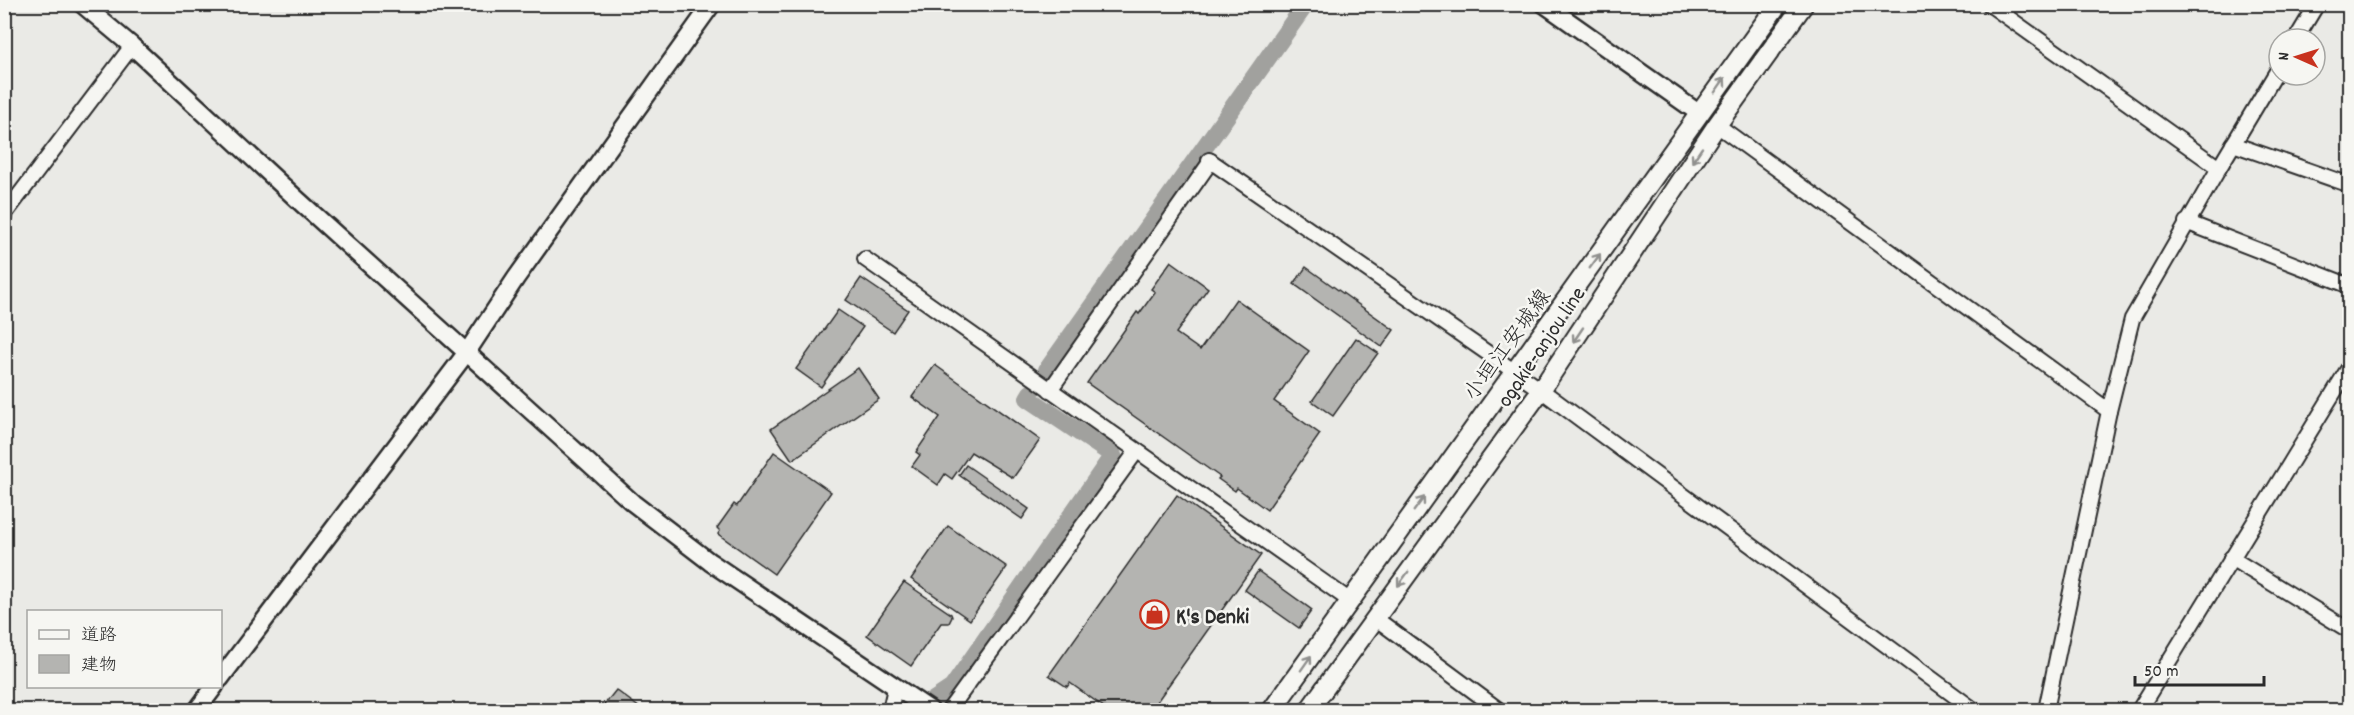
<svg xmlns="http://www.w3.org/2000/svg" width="2354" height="715" viewBox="0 0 2354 715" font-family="Dekko,'Klee One',sans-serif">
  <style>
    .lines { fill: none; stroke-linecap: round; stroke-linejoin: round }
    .canal { stroke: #a1a19e; stroke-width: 18 }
    .building { fill: #b4b4b1; stroke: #2b2b2b; stroke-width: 1.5 }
    .minor-casing { stroke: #2b2b2b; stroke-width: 18 }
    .tertiary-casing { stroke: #2b2b2b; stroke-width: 21 }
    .secondary-casing { stroke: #2b2b2b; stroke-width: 22 }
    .minor { stroke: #f6f6f2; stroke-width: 14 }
    .tertiary { stroke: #f6f6f2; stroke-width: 16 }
    .secondary { stroke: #f6f6f2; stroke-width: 18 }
    .oneway { stroke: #90908e }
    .labels { text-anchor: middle; stroke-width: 5; stroke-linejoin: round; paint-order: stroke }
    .street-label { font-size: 22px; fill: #2b2b2b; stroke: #f6f6f2 }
    .poi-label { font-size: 22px; font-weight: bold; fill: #2b2b2b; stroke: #f6f6f2; text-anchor: start }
  </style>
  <rect width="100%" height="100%" fill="#eaeae6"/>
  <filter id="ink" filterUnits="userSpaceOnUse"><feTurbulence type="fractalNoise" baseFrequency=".0167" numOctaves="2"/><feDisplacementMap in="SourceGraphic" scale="12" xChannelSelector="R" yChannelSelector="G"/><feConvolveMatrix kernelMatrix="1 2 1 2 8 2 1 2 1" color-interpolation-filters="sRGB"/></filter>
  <g filter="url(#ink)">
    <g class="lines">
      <g class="canal">
        <polyline points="1047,370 1303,8"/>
        <polyline points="919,710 952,688 1113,455 1028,398 1031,393"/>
      </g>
    </g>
    <g class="building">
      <polygon points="1171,261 1208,288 1176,333 1200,350 1236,299 1309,351 1274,401 1320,434 1267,510 1237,488 1235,491 1218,479 1220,477 1087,383 1137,312 1139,314 1155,292 1151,289"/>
      <polygon points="1306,267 1394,330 1382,347 1294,284"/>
      <polygon points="861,278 908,310 893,332 846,300"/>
      <polygon points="838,310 863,327 821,387 796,369"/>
      <polygon points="1356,338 1378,353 1333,416 1312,401"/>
      <polygon points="935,365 1040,440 1013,478 971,452 952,479 945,474 938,485 912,466 920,455 916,452 940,417 912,397"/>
      <polygon points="858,368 879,399 792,460 771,429"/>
      <polygon points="774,452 831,492 774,574 718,534 720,531 717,528 734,504 737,506"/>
      <polygon points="966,465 1029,509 1022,519 959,475"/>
      <polygon points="1177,495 1261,555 1151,710 1108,710 1070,683 1067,687 1049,675"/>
      <polygon points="948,526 1007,567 970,620 911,579"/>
      <polygon points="1258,571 1312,610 1299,628 1245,590"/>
      <polygon points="904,582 951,614 952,617 949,623 941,623 911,666 867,635"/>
      <polygon points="616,690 640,708 638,710 600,710"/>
    </g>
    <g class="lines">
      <defs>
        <g id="minor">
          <polyline points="1989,4 2219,168 2132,319 2109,411"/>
          <polyline points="2296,39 2317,4"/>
          <polyline points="1717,125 2109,411 2046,710"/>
          <polyline points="2233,144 2350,185"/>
          <polyline points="1209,160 1541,390 1974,710"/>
          <polyline points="2219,168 2279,68"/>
          <polyline points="4,215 132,46"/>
          <polyline points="2186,222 2350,286"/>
          <polyline points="865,259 1349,600"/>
          <polyline points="1050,390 1211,161"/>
          <polyline points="2231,558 2350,631"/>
          <polyline points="1375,618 1499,710"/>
          <polyline points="890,710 895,688"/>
          <polyline points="949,710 1136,452"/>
          <polyline points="2139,710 2350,366"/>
        </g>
        <g id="tertiary">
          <polyline points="82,4 132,46 298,200 633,503 710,562 930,710"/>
          <polyline points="1544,4 1700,114"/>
          <polyline points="220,679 467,352 516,278 712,4"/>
          <polyline points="197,710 215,686"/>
        </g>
        <g id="secondary">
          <polyline points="1272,710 1778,4"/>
          <polyline points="1309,710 1541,390 1717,125 1804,4"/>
        </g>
      </defs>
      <use href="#minor" class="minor-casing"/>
      <use href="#tertiary" class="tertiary-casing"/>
      <use href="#secondary" class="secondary-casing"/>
      <use href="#minor" class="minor"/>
      <use href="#tertiary" class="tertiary"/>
      <use href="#secondary" class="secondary"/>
    </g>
    <defs><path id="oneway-shaft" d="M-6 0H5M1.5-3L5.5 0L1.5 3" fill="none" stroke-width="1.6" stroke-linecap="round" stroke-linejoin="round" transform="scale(1.5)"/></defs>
    <g class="oneway">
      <use href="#oneway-shaft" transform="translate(1720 85) rotate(-55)"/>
      <use href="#oneway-shaft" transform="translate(1697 155) rotate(124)"/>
      <use href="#oneway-shaft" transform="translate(1595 261) rotate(-54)"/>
      <use href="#oneway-shaft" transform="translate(1578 335) rotate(124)"/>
      <use href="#oneway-shaft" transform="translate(1419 504) rotate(-54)"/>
      <use href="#oneway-shaft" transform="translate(1403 579) rotate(126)"/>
      <use href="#oneway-shaft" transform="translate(1306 663) rotate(-55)"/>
    </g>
  </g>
  <defs>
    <symbol id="shop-ring" viewBox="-11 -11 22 22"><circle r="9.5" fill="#f6f6f2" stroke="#c8321e" stroke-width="1.5"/><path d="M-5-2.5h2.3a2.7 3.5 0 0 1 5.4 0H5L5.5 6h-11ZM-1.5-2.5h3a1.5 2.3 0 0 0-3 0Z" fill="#c8321e"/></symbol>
  </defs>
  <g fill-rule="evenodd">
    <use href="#shop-ring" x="1138" y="598" width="33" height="33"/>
  </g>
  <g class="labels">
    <g class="street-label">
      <text transform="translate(1506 344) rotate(-54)" y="8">小垣江安城線</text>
      <text transform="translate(1540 346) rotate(-56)" y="8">ogakie-anjou line</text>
    </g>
    <g class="poi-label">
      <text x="1176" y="623">K's Denki</text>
    </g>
  </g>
  <rect width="2354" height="715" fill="none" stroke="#f6f6f2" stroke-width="24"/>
  <rect x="12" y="12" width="2330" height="691" fill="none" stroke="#2b2b2b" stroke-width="2" filter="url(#ink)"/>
  <rect x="27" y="610" width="195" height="78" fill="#f6f6f2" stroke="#a5a5a2" stroke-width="1.5"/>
  <rect x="39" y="630" width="30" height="9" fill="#f6f6f2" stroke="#a5a5a2" stroke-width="1.5"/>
  <text x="81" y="640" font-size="18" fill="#2b2b2b">道路</text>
  <rect x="39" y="655" width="30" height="18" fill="#b4b4b1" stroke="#a5a5a2" stroke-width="1.5"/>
  <text x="81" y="670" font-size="18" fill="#2b2b2b">建物</text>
  <g transform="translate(2297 57) rotate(273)"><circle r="28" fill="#f6f6f2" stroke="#a5a5a2" stroke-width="1.5"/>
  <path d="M0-4.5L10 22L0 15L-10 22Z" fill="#c8321e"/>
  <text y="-9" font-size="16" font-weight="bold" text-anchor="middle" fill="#2b2b2b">N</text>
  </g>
  <path d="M2135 676v9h129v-9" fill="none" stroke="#2b2b2b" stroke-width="3"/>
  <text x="2144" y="676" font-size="18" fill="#2b2b2b" stroke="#f6f6f2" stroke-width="4.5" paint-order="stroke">50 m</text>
</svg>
